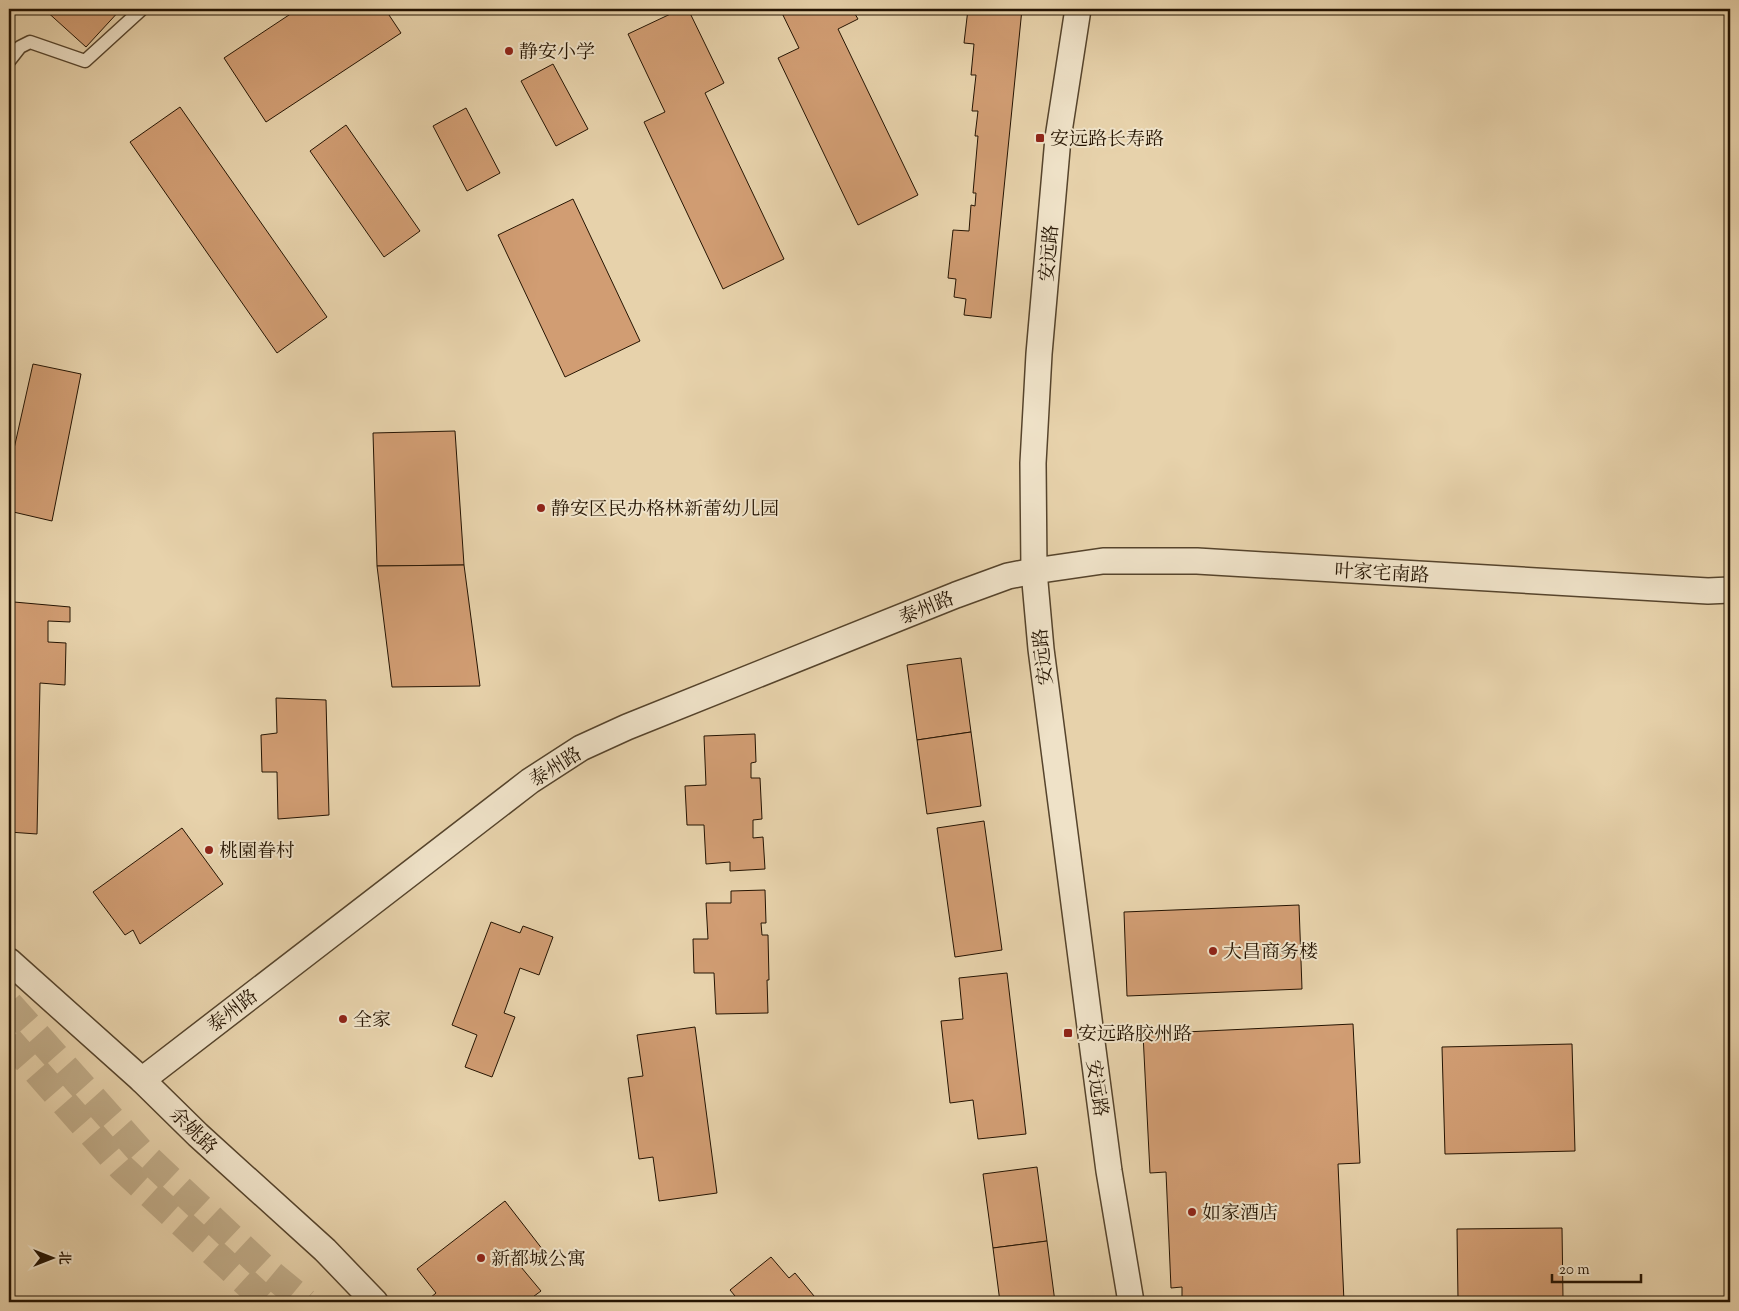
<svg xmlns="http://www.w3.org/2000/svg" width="1739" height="1311" viewBox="0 0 1739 1311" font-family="'Sorts Mill Goudy','Noto Serif SC',serif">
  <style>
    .building { fill: #d19d73; stroke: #251402 }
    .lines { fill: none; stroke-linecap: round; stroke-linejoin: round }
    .highway-tunnel { stroke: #c0ac89; stroke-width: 28; stroke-dasharray: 28 14; stroke-linecap: butt }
    .lane-casing { stroke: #56442c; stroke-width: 15 }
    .street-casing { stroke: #56442c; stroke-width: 28 }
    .lane { stroke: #efe2c8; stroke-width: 12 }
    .street { stroke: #efe2c8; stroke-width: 25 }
    .poi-dot { fill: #8f2418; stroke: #efe2c8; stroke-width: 2 }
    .labels { text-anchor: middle; stroke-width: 4; stroke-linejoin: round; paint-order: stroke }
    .poi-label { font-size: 19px; fill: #251402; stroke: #efe2c8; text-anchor: start }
    .street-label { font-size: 19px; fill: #251402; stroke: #efe2c8 }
  </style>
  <rect width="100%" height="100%" fill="#e7d2ab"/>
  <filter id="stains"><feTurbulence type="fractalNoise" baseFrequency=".004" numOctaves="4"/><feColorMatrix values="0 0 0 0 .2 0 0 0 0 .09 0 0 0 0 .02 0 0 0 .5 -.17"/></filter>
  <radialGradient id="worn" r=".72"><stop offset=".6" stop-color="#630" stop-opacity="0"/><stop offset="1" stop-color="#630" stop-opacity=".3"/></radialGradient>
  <g class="building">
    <polygon points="44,9 121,9 86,47"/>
    <polygon points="298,9 385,9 401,33 266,122 224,58"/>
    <polygon points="681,9 688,9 724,83 705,93 784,259 723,289 644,122 665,112 628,34"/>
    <polygon points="780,9 852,9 858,19 838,29 918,195 858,225 778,58 799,48"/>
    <polygon points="968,9 1022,9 991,318 964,315 966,299 954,297 956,279 948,278 953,230 969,231 971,205 975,206 976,193 973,193 978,136 975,136 978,111 972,111 976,75 971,75 974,44 964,43"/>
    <polygon points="553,64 588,129 556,146 521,81"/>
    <polygon points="180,107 327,317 277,353 130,142"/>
    <polygon points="466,108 500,173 467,191 433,126"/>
    <polygon points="346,125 420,231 384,257 310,151"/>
    <polygon points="573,199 640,341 565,377 498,235"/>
    <polygon points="33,364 81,374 52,521 9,511 9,471"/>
    <polygon points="455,431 464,565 377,566 373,433"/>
    <polygon points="464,565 480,686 392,687 377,566"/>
    <polygon points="14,602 70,607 70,622 48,621 48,642 66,643 65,685 40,683 37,834 9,832 9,663"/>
    <polygon points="961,658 971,732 917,740 907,665"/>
    <polygon points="276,698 326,700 329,815 278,819 277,772 262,772 261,735 277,733"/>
    <polygon points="971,732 981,806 927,814 917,740"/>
    <polygon points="755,734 756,762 751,763 751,778 760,778 762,819 753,820 753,838 763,837 765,869 730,871 730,862 706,864 704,825 687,825 685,786 706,785 704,736"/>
    <polygon points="984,821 1002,950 955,957 937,828"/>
    <polygon points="182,828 223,884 140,944 133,930 125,935 93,892"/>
    <polygon points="765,890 766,923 761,923 762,935 768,935 769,980 767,980 768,1013 716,1014 714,973 694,973 693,939 708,939 706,903 731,903 731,891"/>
    <polygon points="1299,905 1302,989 1127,996 1124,912"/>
    <polygon points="491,922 520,933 523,926 553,937 539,975 520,968 504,1013 515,1017 492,1077 465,1067 477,1035 452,1025"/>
    <polygon points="1007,973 1026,1134 978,1139 973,1100 950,1103 941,1021 963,1019 959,978"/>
    <polygon points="1353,1024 1360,1163 1338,1164 1344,1302 1182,1302 1182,1287 1171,1288 1166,1172 1150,1173 1143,1034"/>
    <polygon points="695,1027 717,1193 659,1201 653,1157 639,1159 628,1078 643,1076 637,1035"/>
    <polygon points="1572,1044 1575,1151 1445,1154 1442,1047"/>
    <polygon points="1037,1167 1047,1241 993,1248 983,1174"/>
    <polygon points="505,1201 543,1250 521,1267 541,1291 526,1302 434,1302 430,1298 436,1293 417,1269"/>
    <polygon points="1562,1228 1563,1298 1458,1299 1457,1229"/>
    <polygon points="1047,1241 1055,1302 1000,1302 993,1248"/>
    <polygon points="771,1257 789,1278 795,1273 819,1302 740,1302 730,1290"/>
  </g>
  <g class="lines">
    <g class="highway-tunnel">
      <polyline points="9,1004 140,1151 264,1268 305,1302"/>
      <polyline points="9,1040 122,1168 267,1302"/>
    </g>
    <defs>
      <polyline id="lane" points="9,61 20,47 30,42 85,61 142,9"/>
      <g id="street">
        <polyline points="1078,9 1058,138 1039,354 1033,463 1034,571 1041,649 1090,1027 1109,1171 1131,1302"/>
        <polyline points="9,961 142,1080 198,1135 325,1250 375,1302"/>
        <polyline points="142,1080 530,781 581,748 627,727 956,595 1008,576 1034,571 1103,561 1197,561 1708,591 1730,590"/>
      </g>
    </defs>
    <use href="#lane" class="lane-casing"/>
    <use href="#street" class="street-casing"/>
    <use href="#lane" class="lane"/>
    <use href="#street" class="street"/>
  </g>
  <g class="poi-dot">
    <circle cx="509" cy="51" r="5"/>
    <rect x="1035" y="133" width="10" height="10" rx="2.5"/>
    <circle cx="541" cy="508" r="5"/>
    <circle cx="209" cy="850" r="5"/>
    <circle cx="1213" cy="951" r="5"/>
    <circle cx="343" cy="1019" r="5"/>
    <rect x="1063" y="1028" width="10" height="10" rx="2.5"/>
    <circle cx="1192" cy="1212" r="5"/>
    <circle cx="481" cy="1258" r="5"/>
  </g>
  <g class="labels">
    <g class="poi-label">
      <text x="519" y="58">静安小学</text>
      <text x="1050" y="145">安远路长寿路</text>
      <text x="551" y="515">静安区民办格林新蕾幼儿园</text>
      <text x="219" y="857">桃園眷村</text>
      <text x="1223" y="958">大昌商务楼</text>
      <text x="353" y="1026">全家</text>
      <text x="1078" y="1040">安远路胶州路</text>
      <text x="1202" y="1219">如家酒店</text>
      <text x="491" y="1265">新都城公寓</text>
    </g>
    <g class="street-label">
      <text transform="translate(1048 253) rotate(-85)" y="7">安远路</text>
      <text transform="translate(1382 572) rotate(3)" y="7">叶家宅南路</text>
      <text transform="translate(926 607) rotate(-22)" y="7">泰州路</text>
      <text transform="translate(1042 657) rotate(-96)" y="7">安远路</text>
      <text transform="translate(555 766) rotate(-32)" y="7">泰州路</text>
      <text transform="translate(232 1010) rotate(-38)" y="7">泰州路</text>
      <text transform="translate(1098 1088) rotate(82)" y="7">安远路</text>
      <text transform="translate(194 1130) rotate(44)" y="7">余姚路</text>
    </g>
  </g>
  <rect width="1739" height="1311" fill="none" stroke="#e7d2ab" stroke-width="30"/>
  <rect x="10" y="10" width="1719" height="1291" fill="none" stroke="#251402" stroke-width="2.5"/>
  <rect x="15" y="15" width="1709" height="1281" fill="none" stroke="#251402"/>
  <g transform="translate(52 1258) rotate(90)" stroke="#efe2c8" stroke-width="4" paint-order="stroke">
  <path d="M0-4L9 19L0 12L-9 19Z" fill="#251402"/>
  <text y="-8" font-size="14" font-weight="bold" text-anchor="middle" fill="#251402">北</text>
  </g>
  <path d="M1552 1274v8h89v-8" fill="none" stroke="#251402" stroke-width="2.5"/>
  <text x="1559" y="1274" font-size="15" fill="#251402" stroke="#efe2c8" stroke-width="4" paint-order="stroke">20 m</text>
  <rect width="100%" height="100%" filter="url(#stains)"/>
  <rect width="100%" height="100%" fill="url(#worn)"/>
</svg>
